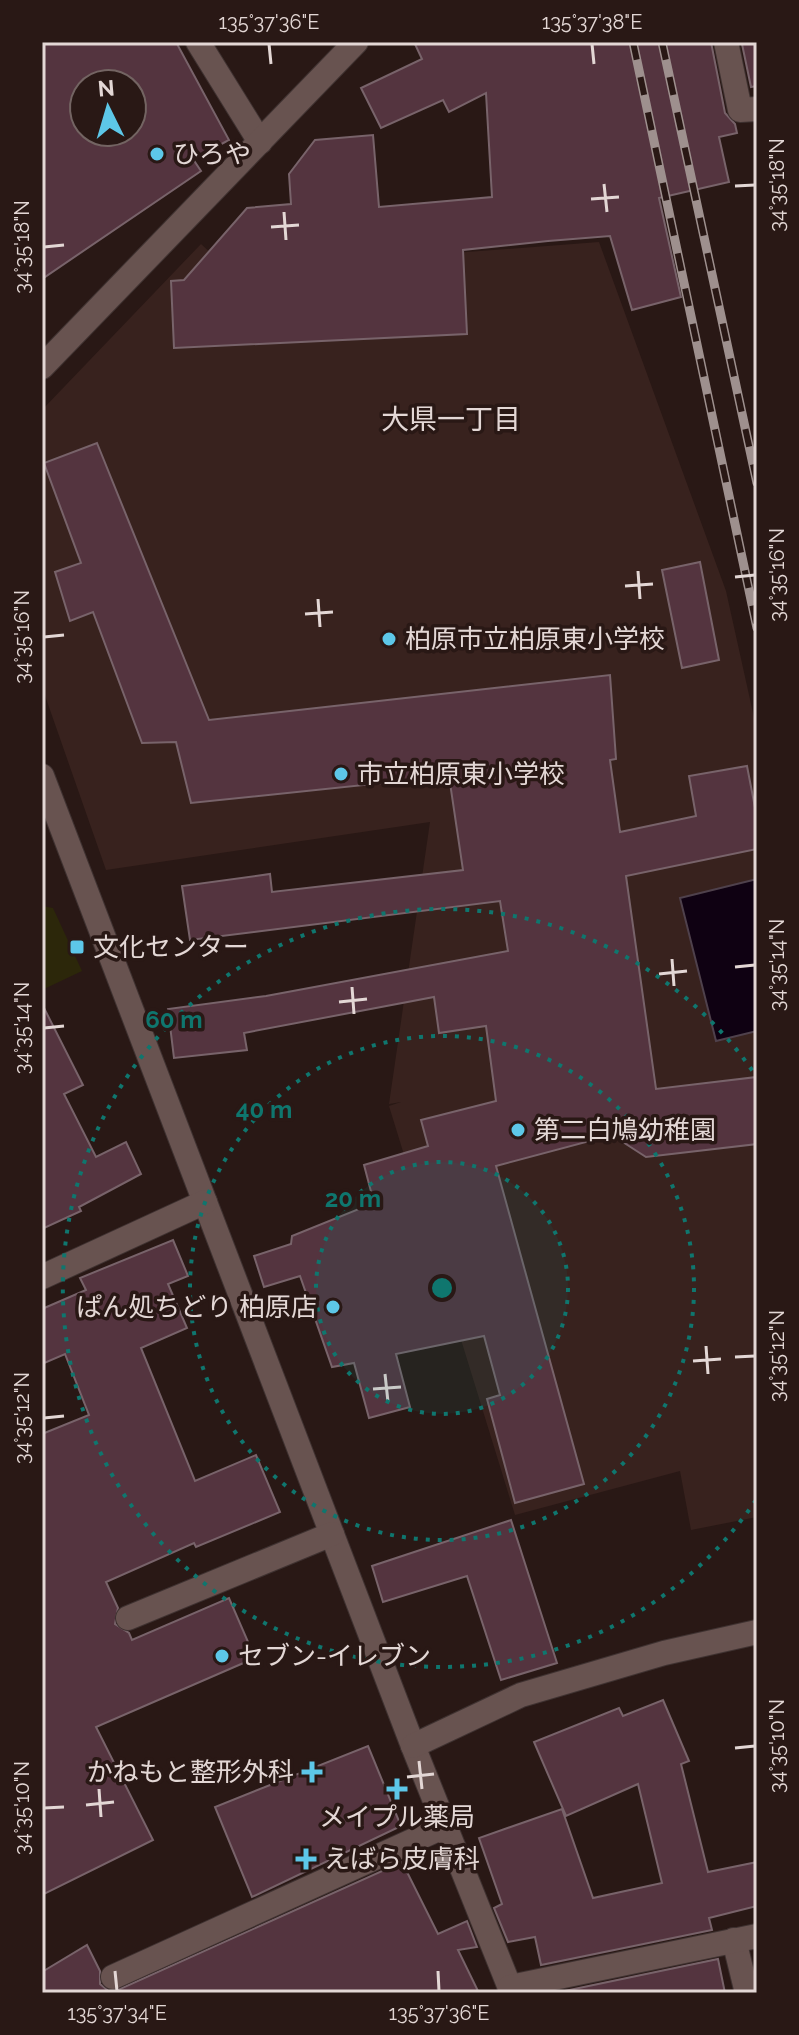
<svg xmlns="http://www.w3.org/2000/svg" width="799" height="2035" viewBox="0 0 799 2035" font-family="Raleway,'Noto Sans JP',sans-serif">
  <style>
    .built { fill: #38221e }
    .green { fill: #2c270a }
    .water { fill: #0f0112; stroke: #4f414c; stroke-width: 2 }
    .building { fill: #54343f; stroke: #78636a; stroke-width: 2; fill-rule: evenodd }
    .lines { fill: none; stroke-linecap: round; stroke-linejoin: round }
    .minor-casing { stroke: #3f3231; stroke-width: 26 }
    .minor { stroke: #685350; stroke-width: 24 }
    .rail-casing { stroke: #9e908e; stroke-width: 9 }
    .rail { stroke: #291815; stroke-width: 6; stroke-dasharray: 18; stroke-linecap: butt }
    .ticks { fill: none; stroke: #e3d7d5; stroke-width: 3 }
    .ring { fill: none; stroke: #0f766e; stroke-width: 4; stroke-dasharray: 4 8 }
    .poi-dot { fill: #5dc7e8; stroke: #291815; stroke-width: 3 }
    .labels { text-anchor: middle; stroke-width: 7; stroke-linejoin: round; paint-order: stroke }
    .poi-label { font-size: 26px; fill: #e3d7d5; stroke: #291815; text-anchor: start }
    .neighbourhood-label { font-size: 28px; fill: #e3d7d5; stroke: #291815 }
    .centre { fill: #0f766e; stroke: #291815; stroke-width: 4 }
    .ring-label { font-size: 24px; text-anchor: middle; font-weight: bold; fill: #0f766e; stroke: #291815; stroke-width: 7; stroke-linejoin: round; paint-order: stroke }
    .neatline { fill: none; stroke: #e3d7d5; stroke-width: 3 }
    .ticks-label { font-size: 20px; text-anchor: middle; fill: #e3d7d5 }
  </style>
  <rect width="100%" height="100%" fill="#291815"/>
  <polygon class="built" points="599,242 726,591 757,731 757,1517 691,1530 680,1471 515,1515 389,1106 401,1102 389,1104 430,822 106,870 42,687 42,410 201,244 229,270"/>
  <polygon class="green" points="42,906 53,908 82,971 42,990"/>
  <polygon class="water" points="757,879 757,1031 716,1041 680,898"/>
  <g class="building">
    <path d="M42,42H176L229,140L193,159L201,171L42,279ZM84,84H132V132H84Z"/>
    <polygon points="414,42 711,42 725,113 735,124 737,133 719,137 729,182 659,198 681,297 632,310 610,236 548,241 463,250 467,334 174,348 171,281 184,280 247,208 291,204 289,174 315,140 373,135 379,207 492,197 486,93 449,112 443,100 381,128 361,88 422,59"/>
    <polygon points="757,42 757,86 751,87 742,44"/>
    <polygon points="97,443 209,720 610,675 616,759 610,760 620,832 696,816 689,776 747,766 757,818 757,849 626,876 656,1089 757,1077 757,1144 646,1157 612,1135 496,1166 584,1484 515,1503 487,1399 500,1395 484,1336 396,1354 410,1407 369,1418 354,1363 332,1367 300,1276 264,1287 254,1256 291,1244 292,1236 374,1203 364,1165 428,1146 421,1120 496,1101 486,1026 439,1033 434,997 244,1033 247,1050 174,1058 168,1009 266,996 508,951 500,901 190,940 182,886 270,874 272,892 463,870 449,776 191,803 176,742 142,743 93,612 70,621 55,572 81,563 44,463"/>
    <polygon points="700,562 719,660 682,668 662,570"/>
    <polygon points="42,1004 83,1085 64,1094 96,1157 126,1142 141,1174 79,1207 81,1211 42,1229"/>
    <polygon points="173,1240 188,1276 168,1284 187,1328 141,1348 195,1481 256,1455 280,1512 196,1547 194,1543 106,1582 118,1608 115,1624 129,1633 132,1640 229,1598 255,1658 96,1727 153,1840 42,1895 42,1434 89,1415 65,1354 42,1364 42,1309 86,1290 80,1278"/>
    <polygon points="511,1520 557,1663 501,1680 467,1576 383,1602 372,1566"/>
    <polygon points="663,1700 689,1761 681,1764 708,1872 757,1862 757,1906 709,1918 712,1930 541,1965 535,1937 508,1942 494,1908 502,1904 479,1838 562,1809 593,1898 662,1883 638,1784 566,1816 534,1742 619,1708 623,1716"/>
    <polygon points="368,1746 401,1826 252,1897 215,1807"/>
    <polygon points="402,1862 438,1934 467,1921 477,1947 458,1950 479,1993 111,1993"/>
    <polygon points="87,1945 100,1971 100,1984 111,1993 42,1993 42,1972"/>
    <polygon points="718,1959 725,1993 555,1993"/>
  </g>
  <g class="lines">
    <defs>
      <g id="minor">
        <polyline points="198,42 260,142"/>
        <polyline points="726,42 740,110 757,109"/>
        <polyline points="42,367 356,42"/>
        <polyline points="42,776 413,1746 512,1993"/>
        <polyline points="42,1277 205,1202"/>
        <polyline points="128,1618 332,1534"/>
        <polyline points="413,1746 521,1695 664,1653 757,1632"/>
        <polyline points="734,1940 747,1993"/>
        <polyline points="113,1977 445,1826"/>
        <polyline points="510,1987 757,1936"/>
      </g>
    </defs>
    <use href="#minor" class="minor-casing"/>
    <use href="#minor" class="minor"/>
    <defs>
      <g id="rail">
        <polyline points="633,42 757,628"/>
        <polyline points="662,42 757,483"/>
      </g>
    </defs>
    <use href="#rail" class="rail-casing"/>
    <use href="#rail" class="rail"/>
  </g>
  <path class="ticks" d="M269,44L271,64M592,44L594,64M604,184L607,212M735,186L755,185M591,199L619,197M284,212L286,240M271,227L299,225M44,247L64,245M638,571L640,599M735,577L755,575M625,586L653,584M318,599L320,627M305,614L333,612M44,637L64,635M672,959L674,986M735,967L755,965M659,974L687,971M352,987L354,1014M339,1002L367,999M44,1028L64,1026M706,1346L708,1374M735,1357L755,1356M693,1361L721,1359M385,1374L388,1402M373,1389L401,1387M44,1418L64,1416M735,1748L755,1746M419,1761L422,1789M407,1777L434,1774M99,1789L101,1817M86,1805L114,1802M44,1808L64,1807M115,1971L117,1991M438,1971L439,1991"/>
  <circle cx="442" cy="1288" r="126" fill="#0f766e" fill-opacity=".12"/>
  <g class="ring">
    <circle cx="442" cy="1288" r="126"/>
    <circle cx="442" cy="1288" r="252"/>
    <path d="M756 1500A379 379 0 1 1 756 1076"/>
  </g>
  <g class="poi-dot">
    <circle cx="157" cy="154" r="8"/>
    <circle cx="389" cy="639" r="8"/>
    <circle cx="341" cy="774" r="8"/>
    <rect x="69" y="939" width="16" height="16" rx="4"/>
    <circle cx="518" cy="1130" r="8"/>
    <circle cx="333" cy="1307" r="8"/>
    <circle cx="222" cy="1656" r="8"/>
    <path d="M308 1760h8v8h8v8h-8v8h-8v-8h-8v-8h8z"/>
    <path d="M393 1777h8v8h8v8h-8v8h-8v-8h-8v-8h8z"/>
    <path d="M302 1847h8v8h8v8h-8v8h-8v-8h-8v-8h8z"/>
  </g>
  <g class="labels">
    <g class="poi-label">
      <text x="173" y="163">ひろや</text>
      <text x="405" y="648">柏原市立柏原東小学校</text>
      <text x="357" y="783">市立柏原東小学校</text>
      <text x="93" y="956">文化センター</text>
      <text x="534" y="1139">第二白鳩幼稚園</text>
      <text x="317" y="1316" text-anchor="end">ぱん処ちどり 柏原店</text>
      <text x="238" y="1665">セブン-イレブン</text>
      <text x="294" y="1781" text-anchor="end">かねもと整形外科</text>
      <text x="397" y="1826" text-anchor="middle">メイプル薬局</text>
      <text x="324" y="1868">えばら皮膚科</text>
    </g>
    <g class="neighbourhood-label">
      <text x="451" y="429">大県一丁目</text>
    </g>
  </g>
  <circle cx="442" cy="1288" r="12" class="centre"/>
  <g class="ring-label">
    <text x="174" y="1028">60 m</text>
    <text x="264" y="1118">40 m</text>
    <text x="353" y="1207">20 m</text>
  </g>
  <rect width="799" height="2035" fill="none" stroke="#291815" stroke-width="88"/>
  <g transform="translate(108 108) rotate(355)"><circle r="38" fill="#291815" stroke="#736462" stroke-width="2"/>
  <path d="M0-6L14 30L0 20L-14 30Z" fill="#5dc7e8"/>
  <text y="-12" font-size="22" font-weight="bold" text-anchor="middle" fill="#e3d7d5">N</text>
  </g>
  <rect x="44" y="44" width="711" height="1947" class="neatline"/>
  <g class="ticks-label">
    <text x="269" y="29">135°37'36"E</text>
    <text x="592" y="29">135°37'38"E</text>
    <text transform="translate(777 185) rotate(-90)" y="7">34°35'18"N</text>
    <text transform="translate(22 247) rotate(-90)" y="7">34°35'18"N</text>
    <text transform="translate(777 575) rotate(-90)" y="7">34°35'16"N</text>
    <text transform="translate(22 637) rotate(-90)" y="7">34°35'16"N</text>
    <text transform="translate(777 965) rotate(-90)" y="7">34°35'14"N</text>
    <text transform="translate(22 1028) rotate(-90)" y="7">34°35'14"N</text>
    <text transform="translate(777 1356) rotate(-90)" y="7">34°35'12"N</text>
    <text transform="translate(22 1418) rotate(-90)" y="7">34°35'12"N</text>
    <text transform="translate(777 1746) rotate(-90)" y="7">34°35'10"N</text>
    <text transform="translate(22 1808) rotate(-90)" y="7">34°35'10"N</text>
    <text x="117" y="2020">135°37'34"E</text>
    <text x="439" y="2020">135°37'36"E</text>
  </g>
</svg>
